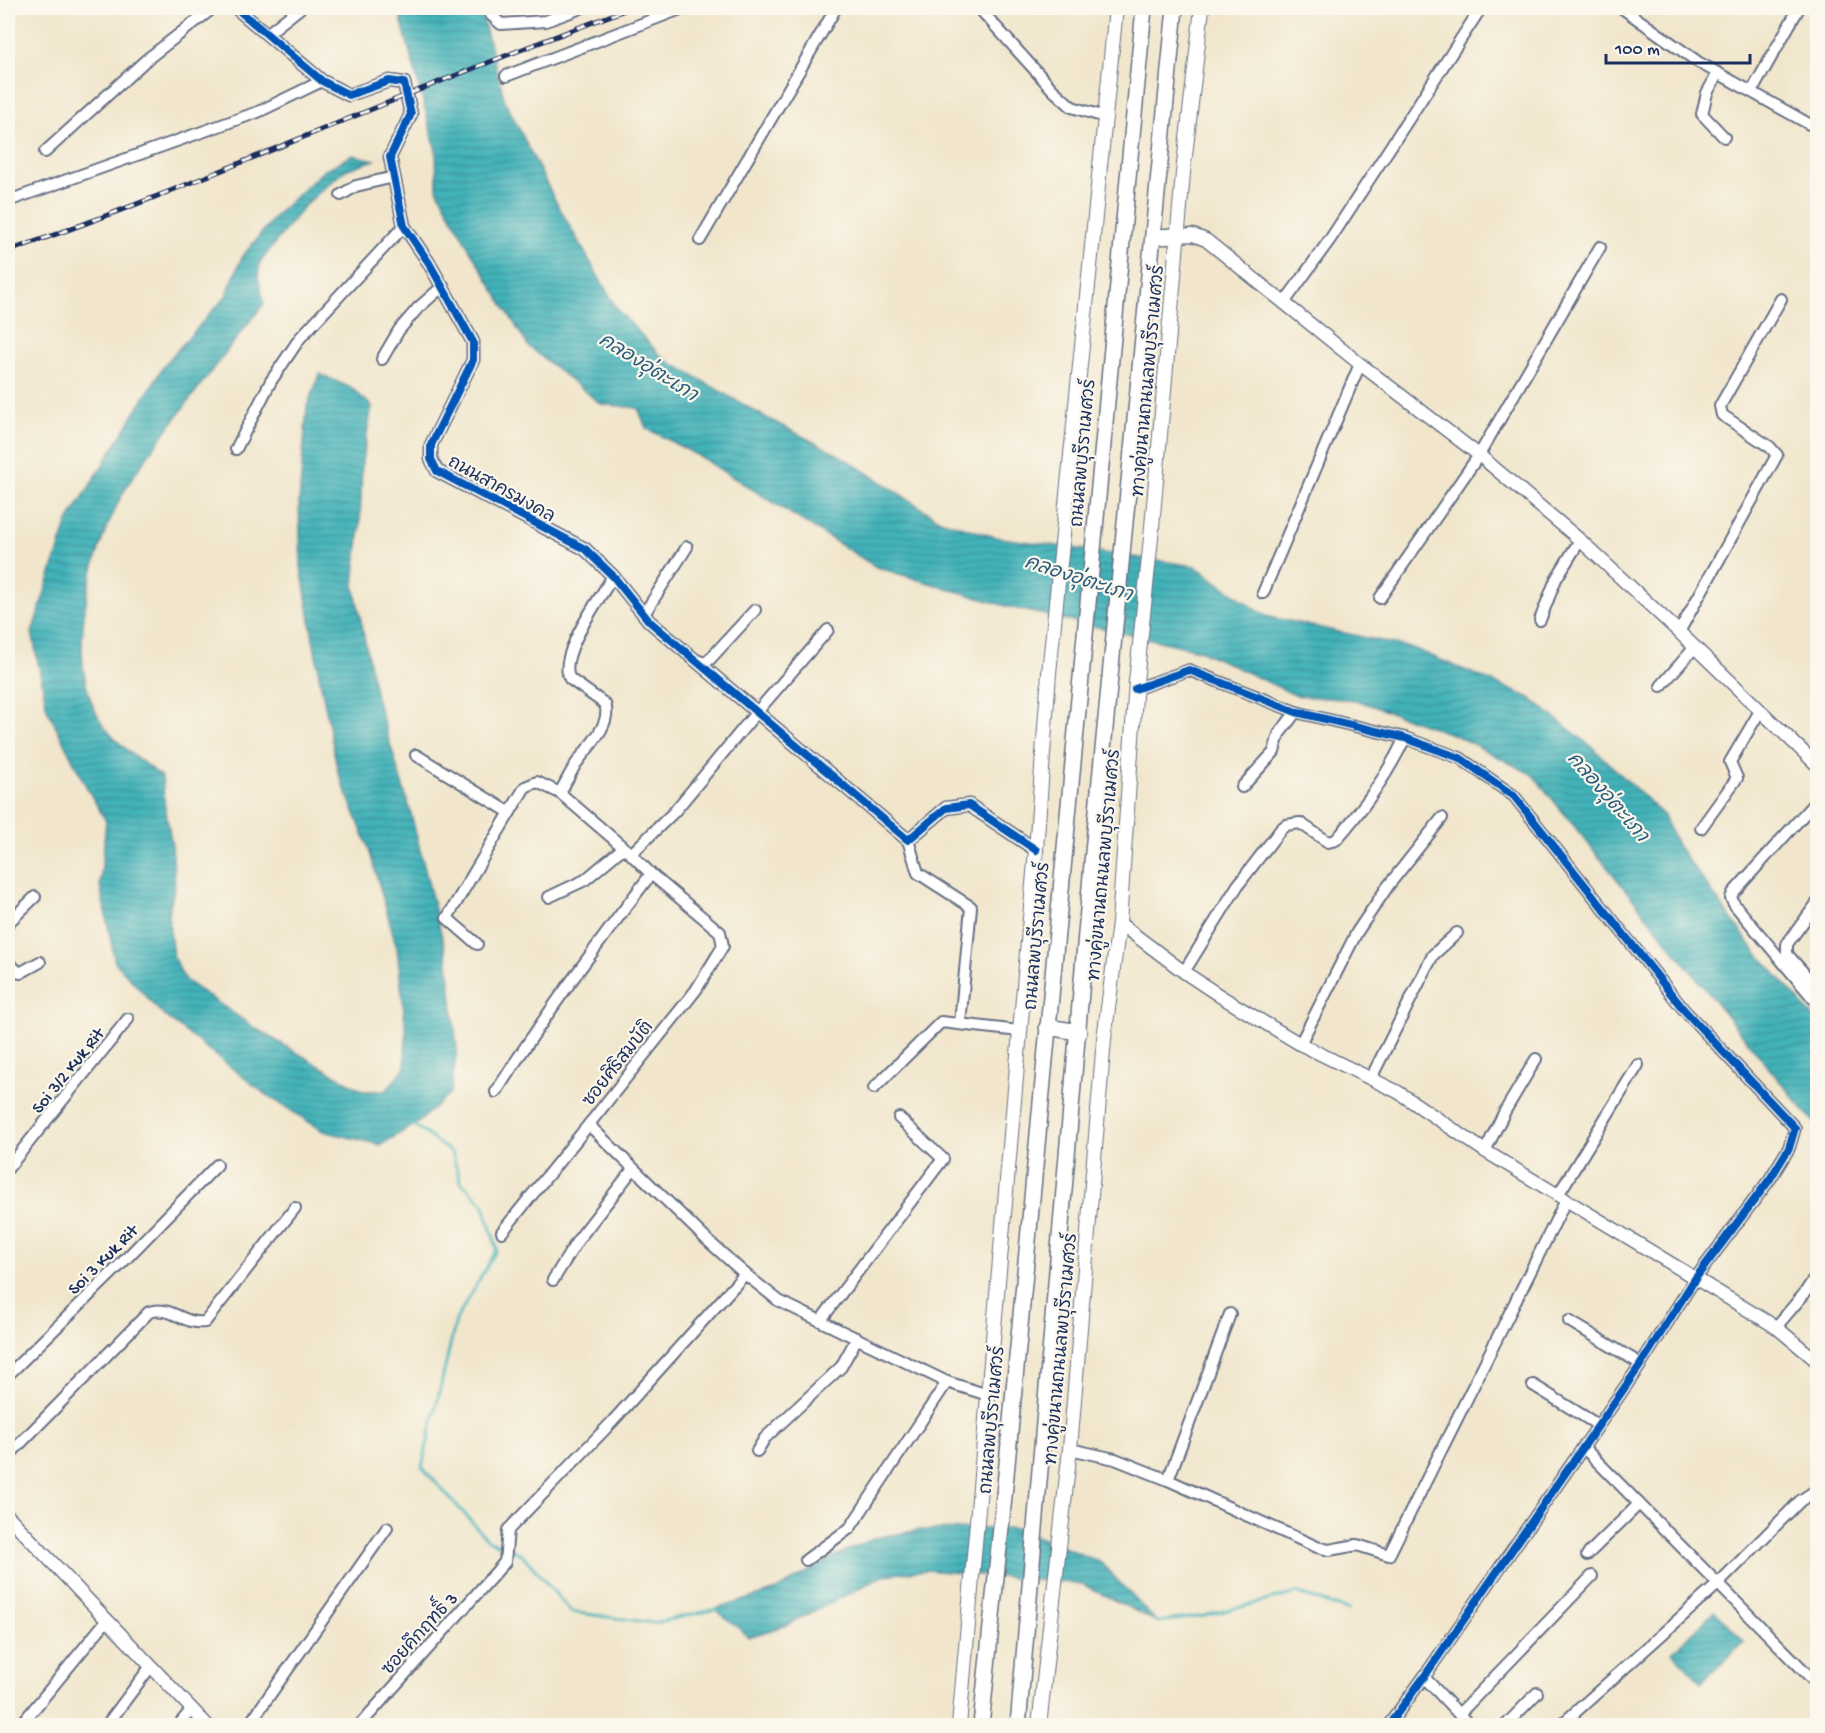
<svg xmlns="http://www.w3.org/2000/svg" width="1825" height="1733" viewBox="0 0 1825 1733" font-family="'Gochi Hand','Playpen Sans Thai',sans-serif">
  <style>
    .water { fill: url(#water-rules); stroke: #2f718c; stroke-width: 1.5 }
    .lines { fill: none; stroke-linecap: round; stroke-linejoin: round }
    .stream { stroke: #43b3b9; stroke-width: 3 }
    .minor-casing { stroke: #666f84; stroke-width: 14 }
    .tertiary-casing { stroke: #666f84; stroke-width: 15 }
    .secondary-casing { stroke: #666f84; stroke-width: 16 }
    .primary-casing { stroke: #666f84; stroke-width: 18 }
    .minor { stroke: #fff; stroke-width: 10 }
    .tertiary { stroke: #fff; stroke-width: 12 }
    .secondary { stroke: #fff; stroke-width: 14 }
    .primary { stroke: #fff; stroke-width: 15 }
    .rail-casing { stroke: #1b2f5e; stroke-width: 5 }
    .rail { stroke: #fbf7ec; stroke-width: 3; stroke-dasharray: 9; stroke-linecap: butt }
    .cycleway-casing { stroke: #fbf7ec; stroke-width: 11 }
    .cycleway { stroke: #0057b8; stroke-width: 8 }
    .labels { text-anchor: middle; stroke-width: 4.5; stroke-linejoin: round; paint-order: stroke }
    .street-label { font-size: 18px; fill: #1b2f5e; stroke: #fbf7ec }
    .water-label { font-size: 20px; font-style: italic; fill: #295d7e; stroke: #fbf7ec }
  </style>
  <defs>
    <pattern id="water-rules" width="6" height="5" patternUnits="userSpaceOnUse" patternTransform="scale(1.5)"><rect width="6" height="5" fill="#43b3b9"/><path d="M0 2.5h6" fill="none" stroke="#37929a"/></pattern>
  </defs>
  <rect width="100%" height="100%" fill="#fbf7ec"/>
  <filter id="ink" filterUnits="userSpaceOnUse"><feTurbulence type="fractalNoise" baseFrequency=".0167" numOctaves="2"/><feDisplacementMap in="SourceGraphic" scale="12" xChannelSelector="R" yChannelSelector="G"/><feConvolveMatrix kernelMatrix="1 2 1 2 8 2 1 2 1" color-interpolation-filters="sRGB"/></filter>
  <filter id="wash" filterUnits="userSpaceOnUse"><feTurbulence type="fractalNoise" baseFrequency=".008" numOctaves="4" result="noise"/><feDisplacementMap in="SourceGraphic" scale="24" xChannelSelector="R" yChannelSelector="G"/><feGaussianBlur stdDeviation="1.35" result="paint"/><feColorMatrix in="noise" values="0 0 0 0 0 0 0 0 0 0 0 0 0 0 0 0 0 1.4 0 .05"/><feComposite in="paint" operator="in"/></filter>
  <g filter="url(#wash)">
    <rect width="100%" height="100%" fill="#f1e6cc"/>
    <g class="water">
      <polygon points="398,8 480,8 505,101 554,198 617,309 664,359 765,417 841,456 940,520 995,537 1195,566 1266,616 1413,648 1530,698 1592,747 1664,816 1677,845 1753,948 1817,1021 1817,1126 1777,1078 1533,775 1457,736 1356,700 1297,696 1199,650 1009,607 876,567 702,458 646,428 638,408 601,404 528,346 468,247 437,189 436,150"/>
      <path d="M352,155L375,160L345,170L305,205L260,262L258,276L264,304C231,344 200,386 169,427C153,450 133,473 120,499C90,558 64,656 99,718C113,743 139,759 162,777L165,808L172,845L175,886L168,914L173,956L185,980L258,1030L363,1091H386L405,1067L406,1031L397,948L369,849L338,772L320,680L301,567L299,503L307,406L320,374L351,388L372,406L362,461L360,527L354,585L376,697L410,810L448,961L457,1049L451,1092L419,1122L381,1145L323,1131L265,1094L161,1013L115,962L100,885L106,821L88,790L47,709L32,632L68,521L165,364L226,296L242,257L277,214L323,171Z"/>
      <polygon points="1016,1528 1100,1562 1157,1622 1082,1584 926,1570 885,1575 787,1625 749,1637 715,1609 777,1590 833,1557 875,1538 920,1530"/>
      <polygon points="1715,1611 1744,1642 1701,1682 1672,1652"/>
    </g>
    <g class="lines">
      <g class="stream">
        <polyline points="414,1125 452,1153 461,1182 483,1203 497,1249 456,1320 422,1467 488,1540 522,1554 571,1612 654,1623 717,1609"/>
        <polyline points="1155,1621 1157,1622 1204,1616 1297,1593 1348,1610"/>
      </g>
    </g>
  </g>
  <g filter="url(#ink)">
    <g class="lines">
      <defs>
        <g id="minor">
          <polyline points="488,8 491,15 501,24 546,21 581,8"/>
          <polyline points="979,8 1053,90 1072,107 1105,117"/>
          <polyline points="1622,8 1698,62 1809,124"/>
          <polyline points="267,34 300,8"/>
          <polyline points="1718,73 1707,93 1702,114 1724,137"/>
          <polyline points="506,76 683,8"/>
          <polyline points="1752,91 1799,8"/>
          <polyline points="45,152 146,60 213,8"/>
          <polyline points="341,195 356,186 394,177"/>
          <polyline points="8,201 258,112 322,81"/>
          <polyline points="700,240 836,8"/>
          <polyline points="1284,303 1331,238 1481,8"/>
          <polyline points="382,359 399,330 418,308 443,286"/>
          <polyline points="236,449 271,381 300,338 404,226"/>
          <polyline points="1263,593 1360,364"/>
          <polyline points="1380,598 1479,455 1600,247"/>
          <polyline points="644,614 687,547"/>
          <polyline points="1540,620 1556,579 1580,540"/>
          <polyline points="828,630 756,713 674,812 631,854 651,874 720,932 723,946 696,990 590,1123 593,1129 706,1239 745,1274 779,1301 947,1382 988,1395"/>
          <polyline points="1679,632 1777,455 1770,447 1722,415 1720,406 1781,299"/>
          <polyline points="696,660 705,663 710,659 755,610"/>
          <polyline points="1661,686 1695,647"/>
          <polyline points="1135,689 1189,670 1296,712 1405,738 1460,758 1514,796 1684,1010 1795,1128 1789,1148 1770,1179 1695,1279 1641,1364 1424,1677 1388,1726"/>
          <polyline points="416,755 509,812"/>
          <polyline points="1242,787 1274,752 1279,734 1296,712"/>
          <path d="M560,793C564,785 569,776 574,767C584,750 613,726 605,704L570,679C556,657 601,597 613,576"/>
          <polyline points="1818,799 1733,893 1731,898 1734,904 1818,1004"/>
          <polyline points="1701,828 1737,778 1730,762 1760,711"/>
          <polyline points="908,840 918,873 971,907 960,1024"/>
          <polyline points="549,897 585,880 623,848"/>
          <polyline points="1818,902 1787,944 1787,954 1818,989"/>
          <polyline points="8,923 35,897"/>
          <polyline points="477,944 447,918 525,787 537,782 560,793 631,854"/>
          <polyline points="8,963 20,973 40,962"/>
          <path d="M1184,972L1238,885L1281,829L1286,825L1300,823L1328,842L1336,840C1364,808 1387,776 1405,738"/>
          <polyline points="1300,1044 1357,932 1388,886 1442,818"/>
          <polyline points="1371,1078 1433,955 1457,933"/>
          <polyline points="874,1088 941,1022 1019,1031"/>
          <path d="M496,1092C544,1016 597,945 651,874"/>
          <polyline points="1485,1151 1505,1111 1536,1059"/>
          <polyline points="8,1168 128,1019"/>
          <polyline points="1558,1195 1638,1065"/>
          <polyline points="502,1232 590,1123"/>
          <polyline points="553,1280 578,1240 633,1169"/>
          <polyline points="821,1320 943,1159 899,1118"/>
          <polyline points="1569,1321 1641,1364"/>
          <polyline points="1776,1327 1804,1294 1818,1273"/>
          <polyline points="8,1375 117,1268 217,1165"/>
          <polyline points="1533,1385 1598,1425"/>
          <polyline points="1583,1447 1818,1685"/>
          <polyline points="1070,1449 1115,1459 1168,1480 1317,1547 1329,1550 1357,1545 1389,1555 1566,1200"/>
          <polyline points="757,1451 765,1438 841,1367 857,1338"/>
          <path d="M8,1456L149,1312C172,1305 182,1325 205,1322L295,1208"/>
          <polyline points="1168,1480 1230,1314"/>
          <polyline points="1587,1555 1639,1504"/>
          <polyline points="806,1560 850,1528 947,1382"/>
          <polyline points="1424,1677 1470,1726"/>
          <polyline points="1459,1714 1592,1576"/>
          <polyline points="20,1726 107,1620"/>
          <polyline points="106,1726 151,1666"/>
          <polyline points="178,1726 192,1709"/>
          <polyline points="248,1726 387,1528"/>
          <polyline points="359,1726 505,1562 508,1530 612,1422 745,1274"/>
          <polyline points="1505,1726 1537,1693"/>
          <polyline points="1560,1726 1718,1584 1800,1501 1815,1491"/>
        </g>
        <g id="tertiary">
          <polyline points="236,8 322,81 349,95 389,81 404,83 411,114 390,157 404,226 429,263 473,342 473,360 431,445 431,459 437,471 585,549 613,576 649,621 908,840 946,808 969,805 1036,850"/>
          <polyline points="1177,236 1193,235 1206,240 1360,364 1479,455 1580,540 1679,632 1818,766"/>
          <polyline points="1119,923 1184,972 1220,996 1300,1044 1398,1092 1485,1151 1776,1327 1818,1362"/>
          <polyline points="1818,1486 1815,1491 1818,1498"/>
          <polyline points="8,1516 208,1726"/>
        </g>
        <g id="secondary">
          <polyline points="959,1726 1036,850 1049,673 1116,8"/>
          <polyline points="1039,1726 1070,1449 1104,1039 1119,923 1136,682 1151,538 1183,173 1202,8"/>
        </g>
        <g id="primary">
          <polyline points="1153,237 1177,236"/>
          <polyline points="1047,1027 1079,1032"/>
          <polyline points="981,1726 1002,1517 1144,8"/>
          <polyline points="1018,1726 1093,852 1175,8"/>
        </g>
      </defs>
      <use href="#minor" class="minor-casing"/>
      <use href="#tertiary" class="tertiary-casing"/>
      <use href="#secondary" class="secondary-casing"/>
      <use href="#primary" class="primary-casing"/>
      <use href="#minor" class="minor"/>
      <use href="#tertiary" class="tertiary"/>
      <use href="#secondary" class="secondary"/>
      <use href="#primary" class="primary"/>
      <defs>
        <path id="rail" d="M8,251C140,206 268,151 397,99C474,67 552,38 630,8"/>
      </defs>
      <use href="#rail" class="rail-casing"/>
      <use href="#rail" class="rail"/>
      <defs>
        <g id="cycleway">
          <polyline points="236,8 322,81 349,95 389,81 404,83 411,114 390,157 404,226 429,263 473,342 473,360 431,445 431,459 437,471 585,549 613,576 649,621 908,840 946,808 969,805 1036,850"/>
          <polyline points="1135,689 1189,670 1296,712 1405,738 1460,758 1514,796 1684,1010 1795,1128 1789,1148 1770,1179 1695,1279 1641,1364 1424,1677 1388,1726"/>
        </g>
      </defs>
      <use href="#cycleway" class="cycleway-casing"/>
      <use href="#cycleway" class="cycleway"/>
    </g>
  </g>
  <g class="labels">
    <g class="street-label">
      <text transform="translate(1147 381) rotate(-85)" y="6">ทางคู่ขนานถนนลพบุรีราเมศวร์</text>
      <text transform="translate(1082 453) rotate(-85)" y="6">ถนนลพบุรีราเมศวร์</text>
      <text transform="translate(502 488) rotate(29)" y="6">ถนนสาครมงคล</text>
      <text transform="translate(1103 865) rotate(-85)" y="6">ทางคู่ขนานถนนลพบุรีราเมศวร์</text>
      <text transform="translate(1036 936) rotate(-85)" y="6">ถนนลพบุรีราเมศวร์</text>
      <text transform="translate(617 1063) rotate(-52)" y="6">ซอยศิริสมบัติ</text>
      <text transform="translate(67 1070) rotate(-51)" y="6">Soi 3/2 Kuk Rit</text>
      <text transform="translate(102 1259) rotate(-45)" y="6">Soi 3 Kuk Rit</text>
      <text transform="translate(1060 1349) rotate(-85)" y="6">ทางคู่ขนานถนนลพบุรีราเมศวร์</text>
      <text transform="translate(991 1420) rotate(-85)" y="6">ถนนลพบุรีราเมศวร์</text>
      <text transform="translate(419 1633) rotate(-48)" y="6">ซอยคึกฤทธิ์ 3</text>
    </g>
    <g class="water-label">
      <text transform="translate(649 366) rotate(32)" y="7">คลองอุ่ตะเภา</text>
      <text transform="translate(1079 577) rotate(18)" y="7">คลองอุ่ตะเภา</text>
      <text transform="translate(1609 796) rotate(49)" y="7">คลองอุ่ตะเภา</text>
    </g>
  </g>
  <rect width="1825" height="1733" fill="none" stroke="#fbf7ec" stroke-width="30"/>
  <path d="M1606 54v9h144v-9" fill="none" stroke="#1b2f5e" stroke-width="3"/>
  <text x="1615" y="54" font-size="18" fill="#1b2f5e" stroke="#fbf7ec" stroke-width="4.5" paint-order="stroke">100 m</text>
</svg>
